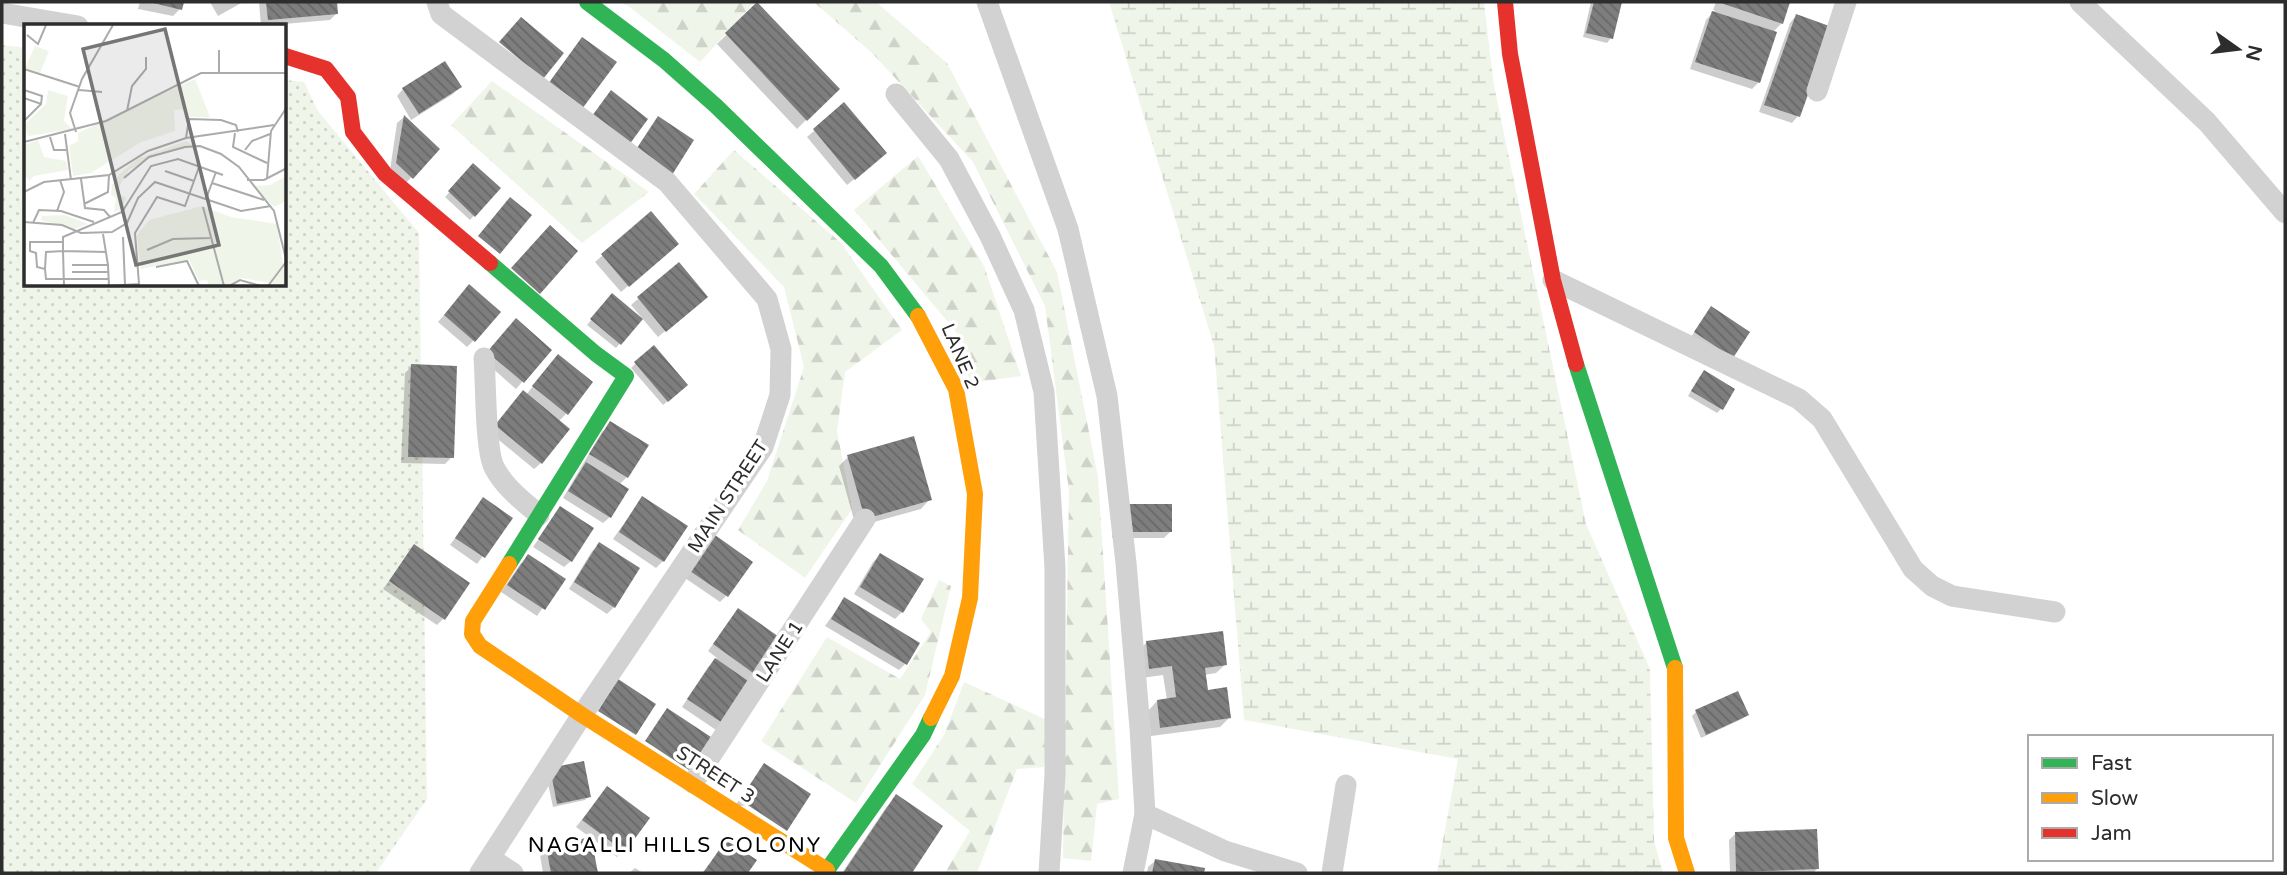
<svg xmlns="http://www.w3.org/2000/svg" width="2287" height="875" viewBox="0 0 2287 875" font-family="'Varela Round',sans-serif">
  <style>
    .grass { fill: url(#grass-dots) }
    .forest { fill: url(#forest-firs) }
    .wetland { fill: url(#wetland-marsh) }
    .shadow { fill: #0003 }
    .building { fill: url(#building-back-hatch) }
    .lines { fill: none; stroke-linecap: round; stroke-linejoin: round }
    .street { stroke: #d2d2d2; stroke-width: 21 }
    .fast { stroke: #30b455; stroke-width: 16 }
    .slow { stroke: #ff9f0a; stroke-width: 16 }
    .jam { stroke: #e5322d; stroke-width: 16 }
    .labels { text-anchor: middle; stroke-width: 7; stroke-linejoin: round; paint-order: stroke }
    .street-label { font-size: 19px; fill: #2d2d2d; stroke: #fff }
    .neighbourhood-label { font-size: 21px; letter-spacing: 2px; fill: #000; stroke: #fff }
    .inset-road { fill: none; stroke: #ababab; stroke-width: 2 }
    .view { fill: #767676; fill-opacity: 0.15; stroke: #767676; stroke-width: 3.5 }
    .inset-edge { fill: none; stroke: #2d2d2d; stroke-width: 3.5 }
  </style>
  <defs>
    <pattern id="grass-dots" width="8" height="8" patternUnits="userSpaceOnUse" patternTransform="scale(1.75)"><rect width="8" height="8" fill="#f0f5ea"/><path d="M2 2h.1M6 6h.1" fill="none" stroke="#ced2c9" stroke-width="1.8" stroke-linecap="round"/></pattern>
    <pattern id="forest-firs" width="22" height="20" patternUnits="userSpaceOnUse" patternTransform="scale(1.75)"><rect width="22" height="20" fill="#f0f5ea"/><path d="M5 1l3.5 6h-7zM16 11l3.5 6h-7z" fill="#ced2c9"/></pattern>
    <pattern id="wetland-marsh" width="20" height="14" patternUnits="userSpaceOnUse" patternTransform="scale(1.75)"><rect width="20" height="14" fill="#f0f5ea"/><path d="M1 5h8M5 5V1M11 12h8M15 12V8" fill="none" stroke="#ced2c9"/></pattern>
    <pattern id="building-back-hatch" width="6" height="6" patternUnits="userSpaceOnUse" patternTransform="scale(1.75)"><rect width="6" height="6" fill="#7e7e7e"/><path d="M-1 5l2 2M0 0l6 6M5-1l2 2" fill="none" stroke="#686868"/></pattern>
  </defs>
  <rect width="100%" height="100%" fill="#fff"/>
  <polygon class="grass" points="2,45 26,48 26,285 285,285 285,80 304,82 318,111 419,233 427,799 376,873 2,873"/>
  <g class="forest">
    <polygon points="623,2 755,2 700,62"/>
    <polygon points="814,2 876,2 947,63 1057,272 1098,477 1119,799 1097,804 1091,861 1063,858 1069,491 1045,306 973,162 873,54"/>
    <polygon points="492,81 649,192 582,243 451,125"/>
    <polygon points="734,150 841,243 902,330 845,372 837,431 852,509 805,578 738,530 767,481 804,367 784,287 694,194"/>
    <polygon points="918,156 984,266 1021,376 970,383 957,333 854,210"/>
    <polygon points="939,580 951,586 925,695 856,803 761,741 827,637 900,679 931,632 921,619"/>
    <polygon points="964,682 1049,721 1044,767 1017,769 977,873 945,873 970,831 912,784 944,735"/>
  </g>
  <polygon class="wetland" points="1109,2 1484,2 1494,86 1586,524 1650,669 1654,841 1663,873 1437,873 1458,759 1244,720 1214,346"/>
  <g class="shadow">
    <polygon points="140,2 182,2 180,9 173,16 138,9"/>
    <polygon points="210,2 243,2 218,16"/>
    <polygon points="259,2 336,2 337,13 330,20 261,26"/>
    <polygon points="1591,2 1620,2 1611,38 1607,43 1583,37"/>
    <polygon points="1716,2 1789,2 1782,23 1773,32 1759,82 1752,89 1690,69 1706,20 1715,10 1713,10"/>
    <polygon points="757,5 837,89 797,129 717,44"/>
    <polygon points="1796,16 1798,116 1792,123 1759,112 1790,23"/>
    <polygon points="459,87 453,94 411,120 397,96 403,89"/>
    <polygon points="844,105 878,160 847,185 807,137"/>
    <polygon points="404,117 438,149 405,184 390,170 397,123"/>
    <polygon points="474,165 499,188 470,220 445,197"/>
    <polygon points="650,213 670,250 621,292 595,262"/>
    <polygon points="678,264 699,303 658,337 631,305"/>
    <polygon points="462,294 474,340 467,347 438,322"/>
    <polygon points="608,300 640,319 616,348 587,325"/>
    <polygon points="1707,313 1732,357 1691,337"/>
    <polygon points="550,350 516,389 482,359"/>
    <polygon points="551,363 566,414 558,422 541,463 534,469 489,432 526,395"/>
    <polygon points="636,363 682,389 663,405 631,368"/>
    <polygon points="412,366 452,457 445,464 401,463 405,373"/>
    <polygon points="1700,376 1721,409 1717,413 1688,396"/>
    <polygon points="603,430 627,477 619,485 610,517 603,523 563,498"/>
    <polygon points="848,457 930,499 921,509 856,527 839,466"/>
    <polygon points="642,498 663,561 656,568 613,539"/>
    <polygon points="483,499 511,518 477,564 450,545"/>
    <polygon points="560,508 571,561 564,567 533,547"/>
    <polygon points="1112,512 1171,531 1164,538 1112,538"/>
    <polygon points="709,544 726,596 720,602 685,578"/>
    <polygon points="599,545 614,607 607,614 569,589 592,551"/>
    <polygon points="414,546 443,619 437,625 383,589"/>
    <polygon points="880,555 902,612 895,619 854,594 873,562"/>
    <polygon points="521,563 563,579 537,616 501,592"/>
    <polygon points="844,599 905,664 899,670 825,626"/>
    <polygon points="738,610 779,639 719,732 682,707 708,667 717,658 708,651"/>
    <polygon points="1146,643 1226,664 1216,673 1204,675 1206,692 1230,717 1220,727 1151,736 1148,711 1157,701 1167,700 1163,675 1141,678 1137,652"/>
    <polygon points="1696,712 1747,715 1742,719 1701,738 1692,716"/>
    <polygon points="764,765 808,795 734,807"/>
    <polygon points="546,774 589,796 585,800 553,807"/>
    <polygon points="607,788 624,850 617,857 576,827"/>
    <polygon points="887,806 941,827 910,873 842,873"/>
    <polygon points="1735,834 1817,869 1813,873 1730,873 1729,840"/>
    <polygon points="590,839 596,873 543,873 540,855 547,848"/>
    <polygon points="727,842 754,861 746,873 702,873"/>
    <polygon points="1155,861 1203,870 1202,873 1147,873 1148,867"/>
    <polygon points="635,868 643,873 629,873"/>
  </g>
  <g class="building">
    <polygon points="149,2 184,2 182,10"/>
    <polygon points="266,2 337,2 338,14 268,20"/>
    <polygon points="757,2 840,89 807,121 725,33"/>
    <polygon points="1594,2 1622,2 1613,39 1586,33"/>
    <polygon points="1718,2 1790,2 1783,24"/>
    <polygon points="1712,11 1777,32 1760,83 1695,62"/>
    <polygon points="1796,14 1832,27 1800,117 1764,105"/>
    <polygon points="521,17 564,53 543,79 499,42"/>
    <polygon points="582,37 617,62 582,109 548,84"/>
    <polygon points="445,61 462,87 419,114 402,88"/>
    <polygon points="611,90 648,119 629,145 592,116"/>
    <polygon points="844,102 887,153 855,180 813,129"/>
    <polygon points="404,115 440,149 413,179 396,163"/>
    <polygon points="658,116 694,140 672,175 635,151"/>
    <polygon points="473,163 501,188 475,217 448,191"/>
    <polygon points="510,197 532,215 500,254 478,236"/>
    <polygon points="651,211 679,244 629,287 601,254"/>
    <polygon points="550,225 578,251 540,294 511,268"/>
    <polygon points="679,262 708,297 666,332 637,297"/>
    <polygon points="469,284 501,312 475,342 444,315"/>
    <polygon points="612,293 643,319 621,345 590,319"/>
    <polygon points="1711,306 1750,332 1733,358 1694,332"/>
    <polygon points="516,318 552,350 524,383 487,352"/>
    <polygon points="654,345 688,385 668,402 634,362"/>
    <polygon points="558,354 593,382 568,415 532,386"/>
    <polygon points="411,364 457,366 454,458 408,457"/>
    <polygon points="1704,370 1735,389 1723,410 1691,391"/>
    <polygon points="523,390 570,429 542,464 495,425"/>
    <polygon points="610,421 649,445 628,478 589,454"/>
    <polygon points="914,436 932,500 865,519 847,455"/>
    <polygon points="586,462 629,489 611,518 568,491"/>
    <polygon points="642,496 688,526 664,562 619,532"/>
    <polygon points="483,497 513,518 485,558 455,538"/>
    <rect x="1118" y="504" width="54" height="28"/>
    <polygon points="560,506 594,528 572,562 538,539"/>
    <polygon points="715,535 753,562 728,597 690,571"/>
    <polygon points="599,542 640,568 615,608 574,582"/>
    <polygon points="414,544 470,583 445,620 389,581"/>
    <polygon points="880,553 924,579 903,613 860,587"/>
    <polygon points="528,554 566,579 545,610 507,585"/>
    <polygon points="844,597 920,643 907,665 831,619"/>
    <polygon points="738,608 782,639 756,675 713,644"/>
    <polygon points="1223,631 1227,665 1205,668 1208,690 1227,687 1231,718 1160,728 1157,700 1176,697 1172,666 1149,669 1146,641"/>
    <polygon points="715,658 754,685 727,726 687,699"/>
    <polygon points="618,679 656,704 636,735 598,711"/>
    <polygon points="1738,691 1749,715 1706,735 1695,710"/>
    <polygon points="667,708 714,739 692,772 645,741"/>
    <polygon points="584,761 591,797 557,804 550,768"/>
    <polygon points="764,763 811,794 787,831 740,800"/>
    <polygon points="607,786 650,818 625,852 582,820"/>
    <polygon points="896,794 943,826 912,873 843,873"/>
    <polygon points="1817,829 1819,869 1736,872 1735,832"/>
    <polygon points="591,837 598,873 551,873 546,846"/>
    <polygon points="726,840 757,860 748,873 703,873"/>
    <polygon points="1155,859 1205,868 1204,873 1152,873"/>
  </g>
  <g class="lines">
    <g class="street">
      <polyline points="437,2 441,14 667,182 767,299 781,349 780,395 763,447 582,715 480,873"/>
      <polyline points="987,2 1068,229 1107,396 1126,563 1140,728 1145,814 1133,873"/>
      <polyline points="2080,2 2207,122 2285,213"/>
      <polyline points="2,13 78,26"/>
      <polyline points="1817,91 1846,2"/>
      <polyline points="896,94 949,159 990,236 1024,310 1044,392 1055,568 1055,775 1049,873"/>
      <polyline points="1553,280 1799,399 1822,419 1913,569 1932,586 1952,596 2055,612"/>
      <path d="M484,358C486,382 485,449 494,467C504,487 523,501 539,515"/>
      <polyline points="693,783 865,519"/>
      <polyline points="1145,814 1225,851 1297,873"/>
      <polyline points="490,858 513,873"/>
      <polyline points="1332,873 1346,785"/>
    </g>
    <g class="fast">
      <polyline points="587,2 664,60 716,106 881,266 918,316"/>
      <polyline points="490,263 596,354 626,376 509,564"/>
      <polyline points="1576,364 1675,668"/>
      <polyline points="825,873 923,735 931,718"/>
    </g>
    <g class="slow">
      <polyline points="918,316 956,389 975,494 970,598 952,676 931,718"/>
      <polyline points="509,564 473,621 472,634 480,646 582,715 827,870"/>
      <polyline points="1675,668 1676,838 1687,873"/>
    </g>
    <g class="jam">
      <polyline points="1505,2 1510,54 1553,280 1576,364"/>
      <polyline points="285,56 326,69 348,97 353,132 385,174 490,263"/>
    </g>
  </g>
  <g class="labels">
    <g class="street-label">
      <text transform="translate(961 356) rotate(67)" y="7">LANE 2</text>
      <text transform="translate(727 496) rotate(-57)" y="7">MAIN STREET</text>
      <text transform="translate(779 651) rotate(-57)" y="7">LANE 1</text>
      <text transform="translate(716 774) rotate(33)" y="7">STREET 3</text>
    </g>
    <g class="neighbourhood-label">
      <text x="675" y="852">NAGALLI HILLS COLONY</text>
    </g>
  </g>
  <g transform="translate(24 24)">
    <rect width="262" height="262" fill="#fff"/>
    <path d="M178,182L207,193L253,200L262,262L218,254L201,262H185L183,256L175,257L165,235L117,245L113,211L125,196Z" fill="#f0f5ea"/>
    <path d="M162,117L169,121L134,129L105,146L92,168L102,174L96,186L90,188L92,174L87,171L88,161L96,150L113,135ZM262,152V177L250,183L229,162L246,161ZM41,191L64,200L50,205L17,196L18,192Z" fill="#f0f5ea"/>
    <path d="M171,55L186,93H164L161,85L150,86L151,107L117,118L67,149L49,152L45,122L54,117V109ZM24,66L44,72L40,97L48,105L4,112L0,101L22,80ZM14,116L20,133L42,137L44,146L10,152L5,157L0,149V121Z" fill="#f0f5ea"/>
    <path d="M11,22L25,27L16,49L1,44Z" fill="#f0f5ea"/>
    <path class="inset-road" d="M3,11L14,20L22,1M0,45L56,63M195,48V26M0,66L18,72L17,80L0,74M55,66L78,68M103,87L108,62L122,45V33M0,97L17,80M52,108L46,89L58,55L89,1M211,109L209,123L243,139M41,110L47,156M26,113L30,126H42M162,114L165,95L197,96L212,101L214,108M0,118L82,97L177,49H263M221,126L228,117L246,110M141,147L170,157M100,154L125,133L161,123L176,122L197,130L215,143L250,187L263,239M243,154L247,107L263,83M57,155L61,184L80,186L86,193M223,156H240L263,144M188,159L240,176M0,168L20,158L85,151L124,127L162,114L250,101M182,175L192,148M60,180L84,168L85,151M179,183L200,262M33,187L40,168L36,156M0,198L38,201L57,209L88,208L103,199L114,174L131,158L217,187L247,182M9,199L15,186L37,187L70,198M79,210L84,241M99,213L101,261M39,218H6V227L12,229L13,243L21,245L22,255H85M130,223L123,226L149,215L186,214M82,228L39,227V213L98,188L127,142L154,135L199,151M48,241H84L85,262M132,243L163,237L175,262M21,245L22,228L39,227L40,262M48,248H84M85,262L115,260L111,209L133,173L161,182L175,143M205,262L216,256L237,262M244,262L262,238"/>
    <path class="view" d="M141,5L195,221L112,241L59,25Z"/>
    <rect width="262" height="262" class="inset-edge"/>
  </g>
  <rect width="2287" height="875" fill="none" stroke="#2d2d2d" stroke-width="7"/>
  <rect x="2028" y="735" width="245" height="126" fill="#ffffff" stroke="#ababab" stroke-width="2"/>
  <rect x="2042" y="758" width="35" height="10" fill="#30b455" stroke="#ababab" stroke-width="2"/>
  <text x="2091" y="770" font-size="21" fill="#2d2d2d">Fast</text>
  <rect x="2042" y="793" width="35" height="10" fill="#ff9f0a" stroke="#ababab" stroke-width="2"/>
  <text x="2091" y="805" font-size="21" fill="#2d2d2d">Slow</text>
  <rect x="2042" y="828" width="35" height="10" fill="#e5322d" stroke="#ababab" stroke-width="2"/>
  <text x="2091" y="840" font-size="21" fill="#2d2d2d">Jam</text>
  <g transform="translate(2238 49) rotate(104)" stroke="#ffffff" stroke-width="5" paint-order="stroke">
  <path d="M0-5L12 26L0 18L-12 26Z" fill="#2d2d2d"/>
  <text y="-10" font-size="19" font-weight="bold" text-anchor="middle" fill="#2d2d2d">N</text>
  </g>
</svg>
